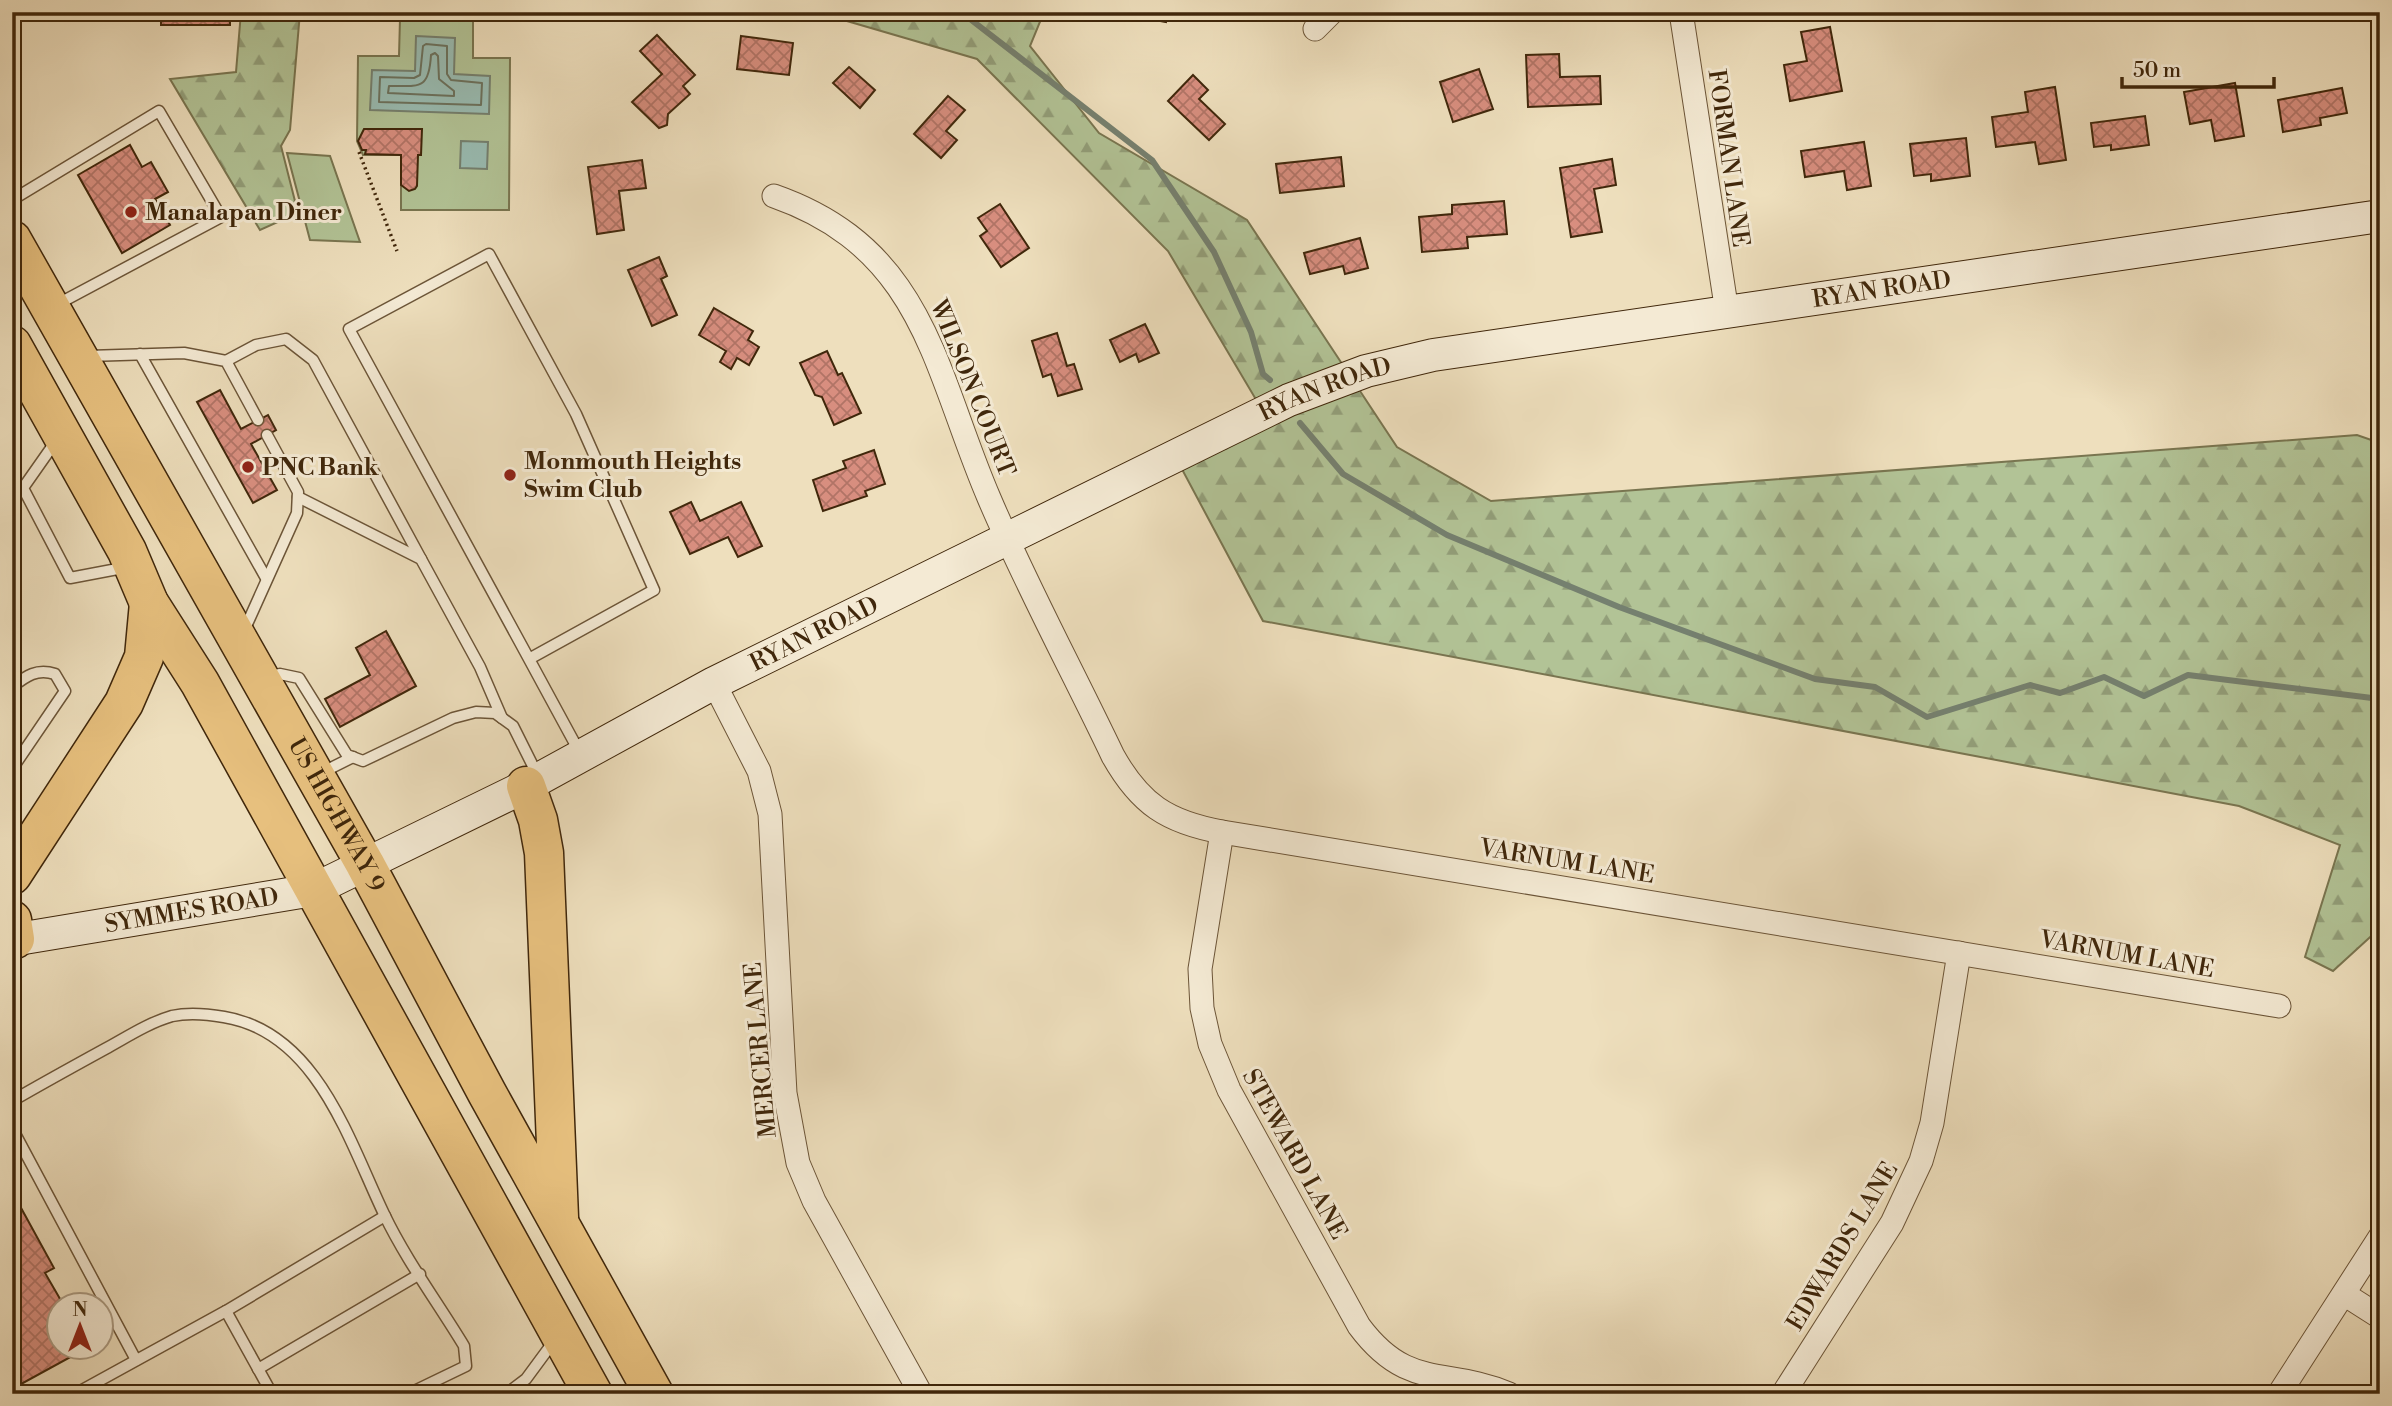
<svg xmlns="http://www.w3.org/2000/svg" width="2392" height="1406" viewBox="0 0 2392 1406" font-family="'Libre Bodoni',serif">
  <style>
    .forest { fill: url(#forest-firs); stroke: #797550; stroke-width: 2 }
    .park { fill: #b2c396; stroke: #797550; stroke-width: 2 }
    .water { fill: #99bcb2; stroke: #75806f; stroke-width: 2 }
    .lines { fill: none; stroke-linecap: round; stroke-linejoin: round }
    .shore { stroke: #6c725e; stroke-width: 2 }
    .stream { stroke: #75806f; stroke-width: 6 }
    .building { fill: url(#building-cross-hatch); stroke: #40270b; stroke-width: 2 }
    .lane-casing { stroke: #6c5538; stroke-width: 13 }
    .street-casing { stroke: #6c5538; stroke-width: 25 }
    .secondary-casing { stroke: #40270b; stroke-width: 34 }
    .highway-casing { stroke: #40270b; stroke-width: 41 }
    .path { stroke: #40270b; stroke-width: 3.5; stroke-dasharray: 2 3.5; stroke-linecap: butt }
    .lane { stroke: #f4ead4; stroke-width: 10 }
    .street { stroke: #f4ead4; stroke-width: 23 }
    .secondary { stroke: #f4ead4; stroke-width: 32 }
    .highway { stroke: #e7c07e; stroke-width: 38 }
    .poi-dot { fill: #8f2418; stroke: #f4ead4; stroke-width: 2.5 }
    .labels { text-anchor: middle; stroke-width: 6; stroke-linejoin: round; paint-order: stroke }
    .street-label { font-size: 24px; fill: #40270b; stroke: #f4ead4 }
    .poi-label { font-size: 24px; font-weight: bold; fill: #40270b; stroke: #f4ead4; text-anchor: start }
  </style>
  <defs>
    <pattern id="forest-firs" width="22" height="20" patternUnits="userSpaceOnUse" patternTransform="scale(1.75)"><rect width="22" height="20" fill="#b2c396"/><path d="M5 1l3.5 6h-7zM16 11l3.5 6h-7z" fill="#929e79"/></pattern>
    <pattern id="building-cross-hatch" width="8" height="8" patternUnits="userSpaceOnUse" patternTransform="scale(1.75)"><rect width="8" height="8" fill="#d88e7f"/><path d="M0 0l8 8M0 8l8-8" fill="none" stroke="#b17466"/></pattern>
  </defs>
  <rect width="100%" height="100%" fill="#eedfbd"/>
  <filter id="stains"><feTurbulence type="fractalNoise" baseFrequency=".00286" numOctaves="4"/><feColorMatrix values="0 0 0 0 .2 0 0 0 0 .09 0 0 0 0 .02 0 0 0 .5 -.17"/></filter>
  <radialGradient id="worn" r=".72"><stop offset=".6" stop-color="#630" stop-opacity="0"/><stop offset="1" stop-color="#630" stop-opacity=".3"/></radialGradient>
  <g class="forest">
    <polygon points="241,12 300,12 290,130 281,146 298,213 260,230 170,79 236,72"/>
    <polygon points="816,12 1044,12 1030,46 1099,133 1247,220 1397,447 1491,501 2357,435 2380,443 2380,928 2333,971 2305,957 2340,845 2239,806 1263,621 1176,458 1264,413 1168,251 977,59"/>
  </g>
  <g class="park">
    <polygon points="400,19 473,19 473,58 510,58 509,210 401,210 401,155 363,155 357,141 358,56 399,56"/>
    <polygon points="287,153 330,156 360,242 310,240"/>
  </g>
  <g class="water">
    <polygon points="416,36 455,38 454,74 490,76 489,114 370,110 372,70 415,71"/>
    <polygon points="461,141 488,142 487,169 460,168"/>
  </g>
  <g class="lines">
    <g class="shore">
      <polygon points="426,44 447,46 447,74 451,80 482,83 481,105 379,102 380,77 414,78 420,75 423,46"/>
      <path d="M435,53L438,56L439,79L454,91V96L388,93L389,86C420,86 429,90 431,55Z"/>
    </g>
    <g class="stream">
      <polyline points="961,12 1152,160 1214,252 1251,332 1263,374 1270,380"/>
      <polyline points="1300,423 1343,474 1447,535 1619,607 1815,679 1875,687 1927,717 2030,685 2060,693 2104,677 2144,696 2188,675 2380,699"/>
    </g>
  </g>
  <g class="building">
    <rect x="161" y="12" width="69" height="13"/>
    <polygon points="1140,12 1168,12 1166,22 1139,17"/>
    <polygon points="1830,27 1842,91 1790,101 1784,65 1807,61 1801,32"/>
    <polygon points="657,35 695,75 683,86 690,94 668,114 667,125 659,128 632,102 662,74 640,51"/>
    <polygon points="741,36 793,43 789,75 737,69"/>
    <polygon points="1559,54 1560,77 1600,76 1601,104 1528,107 1526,55"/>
    <polygon points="849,67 875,90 860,108 833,83"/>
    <polygon points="1479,69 1493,109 1453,122 1440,82"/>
    <polygon points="1193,75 1208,90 1199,99 1225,124 1209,140 1168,101"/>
    <polygon points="2235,83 2244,136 2215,141 2211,120 2190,124 2184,92"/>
    <polygon points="2055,87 2066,160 2039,164 2035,142 1996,147 1992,117 2028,112 2025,92"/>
    <polygon points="2342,88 2347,113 2320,118 2321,125 2283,132 2278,100"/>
    <polygon points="948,96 965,110 946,131 957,140 941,158 914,134"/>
    <polygon points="2145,116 2149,145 2111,150 2111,145 2094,147 2091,123"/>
    <polygon points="364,129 422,129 421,155 418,155 417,186 415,189 409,191 401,185 401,155 365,154 366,150 362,150 358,141"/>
    <polygon points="1966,138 1970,176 1931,181 1931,174 1914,176 1910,144"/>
    <polygon points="1864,142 1871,186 1847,190 1844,171 1805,177 1801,151"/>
    <polygon points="130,145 142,167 151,162 168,192 155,199 170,225 122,253 78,175"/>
    <polygon points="1341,157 1344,186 1280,193 1276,164"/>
    <polygon points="1612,159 1616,185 1594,189 1602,232 1571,237 1560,168"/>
    <polygon points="642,160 646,188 619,191 624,230 597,234 588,167"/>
    <polygon points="1504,201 1507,234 1467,237 1468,248 1422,252 1419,217 1452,214 1452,205"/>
    <polygon points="1000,204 1029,248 1001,267 980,236 987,231 978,218"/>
    <polygon points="1360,238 1368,268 1345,274 1343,266 1310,274 1304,253"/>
    <polygon points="659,257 667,276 661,279 677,315 652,326 628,270"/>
    <polygon points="714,308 753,331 748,340 759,347 749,365 737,358 731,369 720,362 726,351 699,335"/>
    <polygon points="1145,324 1159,353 1139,362 1136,354 1120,362 1110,340"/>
    <polygon points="1057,333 1067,366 1074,364 1082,389 1058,396 1051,374 1043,377 1032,341"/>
    <polygon points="827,351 838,375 842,373 861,413 834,425 822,397 815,395 800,363"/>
    <polygon points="220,390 241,429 268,415 276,430 251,444 277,490 253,503 197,402"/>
    <polygon points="874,450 885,484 865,491 867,496 823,511 813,480 846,468 843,461"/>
    <polygon points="691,502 700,521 741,502 762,546 738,557 728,537 690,554 670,512"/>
    <polygon points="386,631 416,686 340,727 325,699 370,675 356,648"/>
    <polygon points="20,1206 54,1268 45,1273 63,1304 60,1304 60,1346 87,1348 12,1389 12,1210"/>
  </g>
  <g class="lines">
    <defs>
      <g id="lane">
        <polyline points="12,200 159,111 221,217 56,305"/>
        <polyline points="140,354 266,578"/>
        <polyline points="88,356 184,353 226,361 258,420"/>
        <polyline points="226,361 256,345 286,339 313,360 421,559"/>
        <polyline points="56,441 23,488 70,578 128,567"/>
        <polyline points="298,497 421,559 480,667 502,718"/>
        <polyline points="243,633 297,513 298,492 267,435"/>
        <polyline points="529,659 349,329 489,254 576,414 654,590 529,659 580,753"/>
        <polyline points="266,677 280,674 299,678 347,755 363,761 453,718 476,712 495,713 513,726 538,776"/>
        <path d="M12,687C26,676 37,668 55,674L65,691L12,769"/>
        <polyline points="321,773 353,757"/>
        <path d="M12,1101C43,1083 74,1066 105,1049C127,1037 148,1023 172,1016C190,1012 207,1014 224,1017C317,1032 349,1141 384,1214C406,1260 438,1303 464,1346L466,1366L408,1394"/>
        <polyline points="12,1128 136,1360"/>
        <polyline points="226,1311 272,1394"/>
        <polyline points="258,1369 420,1274"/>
        <polyline points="75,1394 226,1311 385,1216"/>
        <polyline points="506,1394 526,1379 554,1341"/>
      </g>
      <g id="street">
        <polyline points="1681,12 1727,312"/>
        <polyline points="1315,29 1332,12"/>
        <path d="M774,196C925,249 934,370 989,498C1026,585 1072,670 1113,756C1140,804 1167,822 1222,832L2279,1006"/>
        <polyline points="714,683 759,771 770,814 785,1093 798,1163 814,1201 921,1394"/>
        <path d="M1222,832L1200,969L1202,1008L1210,1044L1229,1090L1359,1326C1408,1392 1446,1367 1509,1394"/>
        <polyline points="2344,1294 2380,1317"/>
        <polyline points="1783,1394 1892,1223 1921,1161 1932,1123 1959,953"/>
        <polyline points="2279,1394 2380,1237"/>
      </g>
      <g id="secondary">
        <path id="s1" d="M12,940L313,890L526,786L714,683L1289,400L1366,371L1433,355L2380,216"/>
      </g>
      <g id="highway">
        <path id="s2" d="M12,240L365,864L487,1093L654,1394"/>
        <polyline points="12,345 127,551 149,603 200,683 593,1394"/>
        <polyline points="526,786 538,820 544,853 559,1217"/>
        <polyline points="12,875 124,703 144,657 149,603"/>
        <polyline points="12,920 15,939"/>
      </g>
    </defs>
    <use href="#lane" class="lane-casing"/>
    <use href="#street" class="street-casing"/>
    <use href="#secondary" class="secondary-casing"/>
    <use href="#highway" class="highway-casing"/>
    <polyline class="path" points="359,152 397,251"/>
    <use href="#lane" class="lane"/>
    <use href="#street" class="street"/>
    <use href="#secondary" class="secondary"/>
    <use href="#highway" class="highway"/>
  </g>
  <g class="poi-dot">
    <circle cx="131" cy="212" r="7"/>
    <circle cx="248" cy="467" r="7"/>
    <circle cx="510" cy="475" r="7"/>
  </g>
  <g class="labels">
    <g class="street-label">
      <text transform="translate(1729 158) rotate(82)" y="8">FORMAN LANE</text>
      <text dy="8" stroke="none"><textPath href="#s1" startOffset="2002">RYAN ROAD</textPath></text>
      <text transform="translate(973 388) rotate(68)" y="8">WILSON COURT</text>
      <text dy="8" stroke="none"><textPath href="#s1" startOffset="1435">RYAN ROAD</textPath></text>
      <text dy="8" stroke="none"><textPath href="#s1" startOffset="868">RYAN ROAD</textPath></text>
      <text dy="8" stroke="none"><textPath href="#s2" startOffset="660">US HIGHWAY 9</textPath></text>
      <text transform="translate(1567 861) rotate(9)" y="8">VARNUM LANE</text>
      <text dy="8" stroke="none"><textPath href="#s1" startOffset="182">SYMMES ROAD</textPath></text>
      <text transform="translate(2127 954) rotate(10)" y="8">VARNUM LANE</text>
      <text transform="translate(760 1050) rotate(-95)" y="8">MERCER LANE</text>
      <text transform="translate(1295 1154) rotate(61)" y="8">STEWARD LANE</text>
      <text transform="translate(1842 1246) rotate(-59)" y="8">EDWARDS LANE</text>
    </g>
    <g class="poi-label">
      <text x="145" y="220">Manalapan Diner</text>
      <text x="524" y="469">Monmouth Heights<tspan x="524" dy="28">Swim Club</tspan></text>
      <text x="262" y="475">PNC Bank</text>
    </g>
  </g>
  <rect width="2392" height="1406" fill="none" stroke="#eedfbd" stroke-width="42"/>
  <rect x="14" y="14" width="2364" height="1378" fill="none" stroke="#40270b" stroke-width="3.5"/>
  <rect x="21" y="21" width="2350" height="1364" fill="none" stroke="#40270b" stroke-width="2"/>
  <g transform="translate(80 1326)"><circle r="33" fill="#f4ead4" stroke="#ac9c84" stroke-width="2"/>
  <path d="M0-5L12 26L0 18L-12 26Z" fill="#8f2418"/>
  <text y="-10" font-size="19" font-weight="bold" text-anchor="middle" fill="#40270b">N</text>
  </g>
  <path d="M2122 77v10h152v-10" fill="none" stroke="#40270b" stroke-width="3.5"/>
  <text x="2133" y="77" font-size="21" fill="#40270b" stroke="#f4ead4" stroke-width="5" paint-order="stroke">50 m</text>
  <rect width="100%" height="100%" filter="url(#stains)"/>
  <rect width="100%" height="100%" fill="url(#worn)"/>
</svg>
